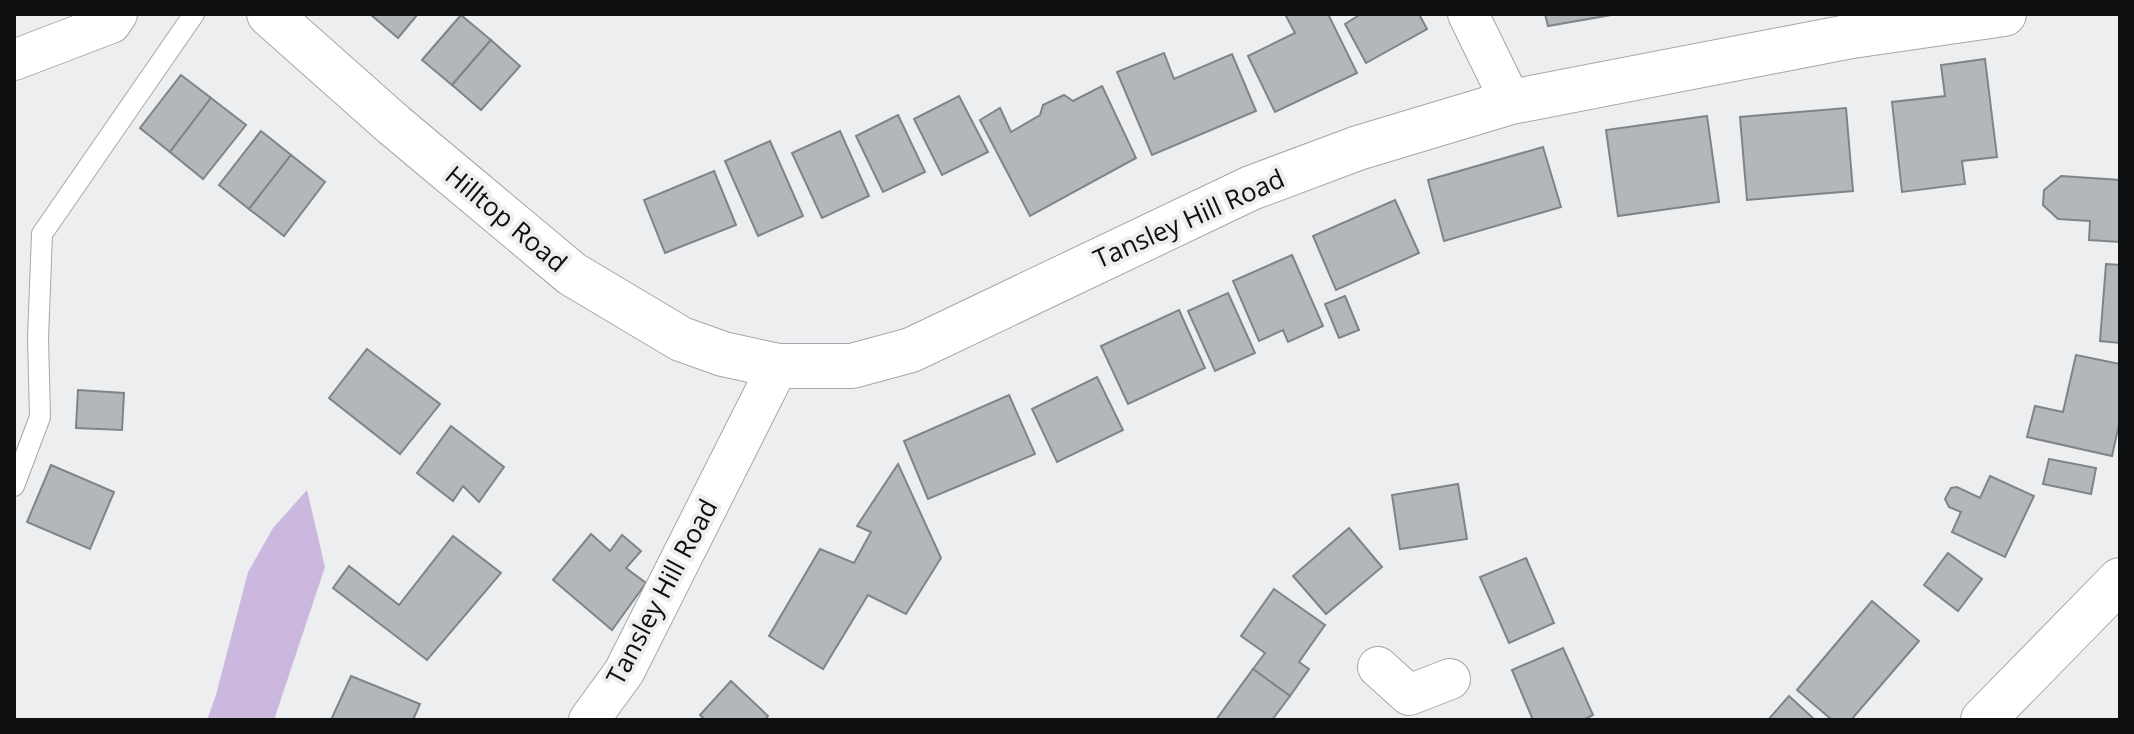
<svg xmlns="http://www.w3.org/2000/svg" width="2134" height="734" viewBox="0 0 2134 734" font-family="'Open Sans',sans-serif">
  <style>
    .green { fill: #ccb8df }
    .building { fill: #b4b7b9; stroke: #818486; stroke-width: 2 }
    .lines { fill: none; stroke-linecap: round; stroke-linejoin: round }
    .service-casing { stroke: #a6a7aa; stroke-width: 22 }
    .minor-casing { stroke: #a6a7aa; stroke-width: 42 }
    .tertiary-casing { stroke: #a6a7aa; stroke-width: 46 }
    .service { stroke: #fff; stroke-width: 20 }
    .minor { stroke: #fff; stroke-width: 40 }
    .tertiary { stroke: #fff; stroke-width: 44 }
    .labels { text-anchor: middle; stroke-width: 8; stroke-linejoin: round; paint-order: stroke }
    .street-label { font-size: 26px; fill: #0e0f10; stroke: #eceef0 }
  </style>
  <rect width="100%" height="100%" fill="#eceef0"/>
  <polygon class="green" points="307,490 325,567 274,720 207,720 216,695 248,572 273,528"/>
  <g class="building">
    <polygon points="370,14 418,14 398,38"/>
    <polygon points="1290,14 1328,14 1357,73 1275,112 1248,56 1295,33 1286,16"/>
    <polygon points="1361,14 1419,14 1427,29 1366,63 1345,24"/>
    <polygon points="1545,14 1617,14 1548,26"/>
    <polygon points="461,15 491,40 452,85 422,60"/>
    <polygon points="491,40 520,66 481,110 452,85"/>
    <polygon points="1164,53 1174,79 1232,54 1256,111 1152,155 1117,72"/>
    <polygon points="1985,59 1997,157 1962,161 1965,184 1902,192 1892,102 1945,96 1941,65"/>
    <polygon points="181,75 211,98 170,152 140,128"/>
    <polygon points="1102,86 1136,158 1030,216 980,120 1000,108 1011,132 1040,115 1043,105 1064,95 1073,101"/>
    <polygon points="959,96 988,152 942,175 914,119"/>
    <polygon points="211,98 246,125 203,179 170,152"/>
    <polygon points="1846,108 1853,191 1747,200 1740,117"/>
    <polygon points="898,115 925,172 883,192 856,136"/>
    <polygon points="1707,116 1719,202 1618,216 1606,130"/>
    <polygon points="261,131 291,155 249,209 219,185"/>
    <polygon points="840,131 869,196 822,218 792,153"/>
    <polygon points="770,141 803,216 758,236 725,161"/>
    <polygon points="1543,147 1561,207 1444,241 1428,180"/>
    <polygon points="291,155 325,182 284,236 249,209"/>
    <polygon points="714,171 736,225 665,253 644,200"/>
    <polygon points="2061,176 2120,180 2120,242 2089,240 2090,221 2058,219 2043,205 2044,190"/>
    <polygon points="1395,200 1419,253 1336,290 1313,236"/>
    <polygon points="1292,255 1323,326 1288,342 1283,330 1259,341 1233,281"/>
    <polygon points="2106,264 2120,265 2120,343 2100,341"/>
    <polygon points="1228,293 1255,353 1215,371 1188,311"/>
    <polygon points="1345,296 1359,330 1339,338 1325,304"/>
    <polygon points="1179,310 1205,368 1128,404 1101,346"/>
    <polygon points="367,349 440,404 400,454 329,398"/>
    <polygon points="2076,355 2120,364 2120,420 2112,456 2027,437 2035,406 2063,412"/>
    <polygon points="1097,377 1123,430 1057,462 1032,409"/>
    <polygon points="78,390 124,393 122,430 76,428"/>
    <polygon points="1009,395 1035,454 928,499 904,441"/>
    <polygon points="451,426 504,467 479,502 463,486 453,501 417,473"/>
    <polygon points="2049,459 2096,468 2091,494 2043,484"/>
    <polygon points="898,464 941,558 906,614 868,595 823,669 769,636 820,549 854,563 871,532 857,526"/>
    <polygon points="51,465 114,492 90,549 27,522"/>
    <polygon points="1990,476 2034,496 2005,557 1952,532 1961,512 1949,507 1945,499 1951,488 1957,487 1980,498"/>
    <polygon points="1458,484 1467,539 1400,549 1392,495"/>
    <polygon points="1349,528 1382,567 1326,614 1293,576"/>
    <polygon points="591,534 610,551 622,535 641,551 626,568 646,583 612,630 553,580"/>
    <polygon points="453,536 501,573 427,660 333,588 349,566 399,605"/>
    <polygon points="1948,553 1982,579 1958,611 1924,585"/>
    <polygon points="1526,558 1554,623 1509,643 1480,577"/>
    <polygon points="1274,589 1325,625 1299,662 1309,669 1290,696 1253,669 1265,653 1241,636"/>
    <polygon points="1872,601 1919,641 1851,720 1832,720 1797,690"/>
    <polygon points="1563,648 1593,715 1583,720 1533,720 1512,670"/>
    <polygon points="1253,669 1290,696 1272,720 1216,720"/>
    <polygon points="351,676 420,704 413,720 331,720"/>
    <polygon points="731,681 768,716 765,720 705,720 700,715"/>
    <polygon points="1789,696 1815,720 1768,720"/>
  </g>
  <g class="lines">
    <defs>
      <polyline id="service" points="14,486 40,417 38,338 42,234 194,14"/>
      <g id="minor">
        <polyline points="1468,14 1511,102"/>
        <polyline points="14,60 111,23 117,14"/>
        <polyline points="1378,667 1409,695 1450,679"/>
        <polyline points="589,720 624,672 778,366"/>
      </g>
      <g id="tertiary">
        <polyline points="269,14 394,125 572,274 681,339 723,354 778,366 852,366 911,350 1251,188 1358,148 1511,102 1852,36 2004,14"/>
        <polyline points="1983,720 2120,580"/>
      </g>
    </defs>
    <use href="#service" class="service-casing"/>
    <use href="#minor" class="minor-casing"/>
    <use href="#tertiary" class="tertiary-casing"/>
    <use href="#service" class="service"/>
    <use href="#minor" class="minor"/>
    <use href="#tertiary" class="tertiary"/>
  </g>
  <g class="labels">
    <g class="street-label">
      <text transform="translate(506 219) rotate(40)" y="9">Hilltop Road</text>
      <text transform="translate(1189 219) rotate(-24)" y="9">Tansley Hill Road</text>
      <text transform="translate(662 592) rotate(-62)" y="9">Tansley Hill Road</text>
    </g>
  </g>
  <rect width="2134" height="734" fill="none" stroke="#0e0f10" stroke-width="32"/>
</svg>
